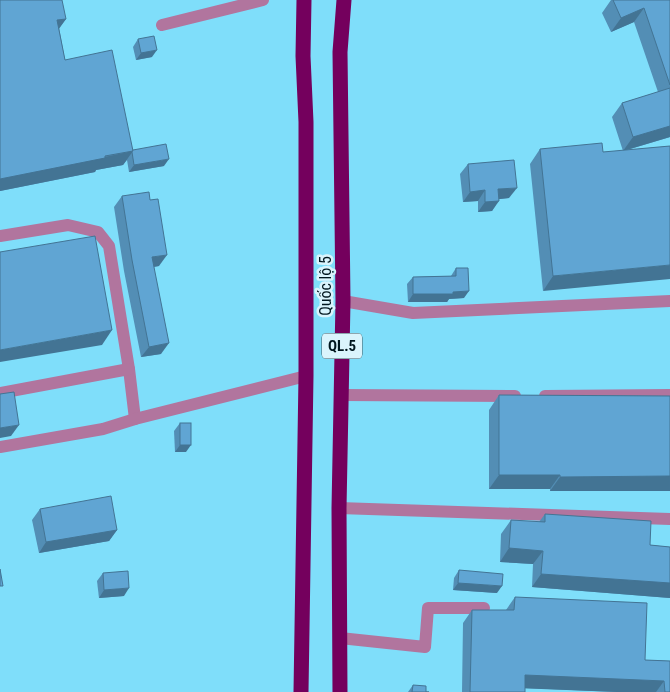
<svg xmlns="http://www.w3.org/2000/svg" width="670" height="692" viewBox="0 0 670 692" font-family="'Roboto Condensed',sans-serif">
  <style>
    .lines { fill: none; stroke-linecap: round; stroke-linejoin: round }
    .minor { stroke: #b1759e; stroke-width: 12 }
    .highway { stroke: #74005d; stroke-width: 15 }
    .wall { fill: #538eb5 }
    .shaded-wall { fill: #437494 }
    .building { fill: #60a5d3; stroke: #437494 }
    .labels { text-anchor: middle; stroke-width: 5; stroke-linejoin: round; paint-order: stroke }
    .shield { fill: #daf4fc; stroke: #415961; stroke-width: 1 }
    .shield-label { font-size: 15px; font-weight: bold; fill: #00161e }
    .street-label { font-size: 16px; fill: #00161e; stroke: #daf4fc }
  </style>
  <rect width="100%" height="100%" fill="#7fdefa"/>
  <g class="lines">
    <g class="minor">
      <polyline points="162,25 263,0"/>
      <polyline points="0,236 68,225 98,232 109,246 129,369 135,419"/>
      <polyline points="343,301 413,313 670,301"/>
      <polyline points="0,393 129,369"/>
      <polyline points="342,395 515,396"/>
      <polyline points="545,396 670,395"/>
      <polyline points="0,447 103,429 135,419 306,376"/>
      <polyline points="339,508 670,519"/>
      <polyline points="340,638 425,647 428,608 484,608"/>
    </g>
    <g class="highway">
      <polyline points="301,692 306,376 306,122 303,56 304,0"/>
      <polyline points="340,692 339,508 343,301 340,52 344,0"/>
    </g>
  </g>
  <g class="wall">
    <polygon points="0,0 66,19 59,28 65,60 133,150 164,166 129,172 127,160 123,165 96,170 95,172 0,191"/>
    <polygon points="611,0 670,0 670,137 627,150 670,146 543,291 530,164 540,149 603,152 623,151 612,117 622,103 658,92 634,22 611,32 602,13"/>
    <polygon points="138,39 152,57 136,60 133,47"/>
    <polygon points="468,164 509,198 499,199 492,211 478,212 478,201 463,202 460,174"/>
    <polygon points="122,196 159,266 154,267 161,354 141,357 124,271 114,207"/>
    <polygon points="456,268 464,298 449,299 447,302 408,302 407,284 413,277 451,276"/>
    <polygon points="499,395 670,396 670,491 550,491 550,489 489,489 489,410"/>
    <polygon points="180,423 186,452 175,452 174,431"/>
    <polygon points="40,509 117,530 109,541 39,553 32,520"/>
    <polygon points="545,514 650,545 670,547 670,598 532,587 533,564 500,562 501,534 511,520 539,522"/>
    <polygon points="459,570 497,593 453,590 454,578"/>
    <polygon points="103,573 124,596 99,598 97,581"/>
    <polygon points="515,597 645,660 670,661 670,692 617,692 525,688 525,692 462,692 463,623 472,610 506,610"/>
    <polygon points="413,685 426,692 429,692 408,692"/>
  </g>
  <g class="shaded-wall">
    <polygon points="644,8 634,22 611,32 621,18"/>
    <polygon points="66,19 56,33 57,20"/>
    <polygon points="157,50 152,57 136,60 141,53"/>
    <polygon points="670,126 670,137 623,151 633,137"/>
    <polygon points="133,151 123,165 96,170 95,172 0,191 0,179"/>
    <polygon points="169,159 164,166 129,172 134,165"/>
    <polygon points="517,188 509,198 491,200 498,189"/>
    <polygon points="485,190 478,201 463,202 470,192"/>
    <polygon points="499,201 492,211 478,212 485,202"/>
    <polygon points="167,255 159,266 145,268 152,257"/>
    <polygon points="670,265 670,279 543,291 553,276"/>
    <polygon points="469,291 464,298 449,299 447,302 408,302 413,294"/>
    <polygon points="112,330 102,345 0,362 0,350"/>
    <polygon points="169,343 161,354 141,357 149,347"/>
    <polygon points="19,425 11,436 0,438 0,428"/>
    <polygon points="180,445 191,445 186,452 175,452"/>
    <polygon points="499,475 560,475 550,489 489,489"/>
    <polygon points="670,476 670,491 550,491 560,477"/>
    <polygon points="117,530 109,541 39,553 46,542"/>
    <polygon points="509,548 543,551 533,564 500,562"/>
    <polygon points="541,574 670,583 670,598 532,587"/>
    <polygon points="458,583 502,586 497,593 453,590"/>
    <polygon points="129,588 124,596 99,598 104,590"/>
    <polygon points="525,675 664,681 656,692 617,692 516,688"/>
  </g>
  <g class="building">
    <polygon points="0,0 62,0 66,19 57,20 65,60 112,50 133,151 105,156 105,158 0,179"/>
    <polygon points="613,0 670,0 670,85 644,8 621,18"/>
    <polygon points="154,36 157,50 141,53 138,39"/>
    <polygon points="670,88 670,126 633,137 622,103"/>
    <polygon points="602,143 603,152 670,146 670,265 553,276 540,149"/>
    <polygon points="166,144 169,159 134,165 132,152 133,150"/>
    <polygon points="514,160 517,188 498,189 499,201 485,202 485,190 470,192 468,164"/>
    <polygon points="149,192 150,200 158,199 167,255 152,257 169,343 149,347 132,260 122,196"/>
    <polygon points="95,236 112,330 0,350 0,252"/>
    <polygon points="456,268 468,268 469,291 453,292 453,294 413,294 413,277 456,276"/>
    <polygon points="14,392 19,425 0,428 0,394"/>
    <polygon points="499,395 670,396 670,476 560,477 560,475 499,475"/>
    <rect x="180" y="423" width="11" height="22"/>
    <polygon points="111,496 117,530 46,542 40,509"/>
    <polygon points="545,514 651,521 650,545 670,547 670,583 541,574 543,551 509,548 511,520 545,522"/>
    <polygon points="0,569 3,586 0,586"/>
    <polygon points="459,570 503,574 502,586 458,583"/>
    <polygon points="128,571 129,588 104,590 103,573"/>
    <polygon points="515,597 647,603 645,660 670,661 670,692 665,692 664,681 525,675 525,692 470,692 472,610 514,610"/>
    <polygon points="413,685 426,686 426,692 429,692 412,692"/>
  </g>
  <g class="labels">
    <rect class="shield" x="322" y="333.5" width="40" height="25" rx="4"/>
    <g class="shield-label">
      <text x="342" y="351">QL.5</text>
    </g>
    <g class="street-label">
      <text transform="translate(325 286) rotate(-90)" y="6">Quốc lộ 5</text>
    </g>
  </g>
</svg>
